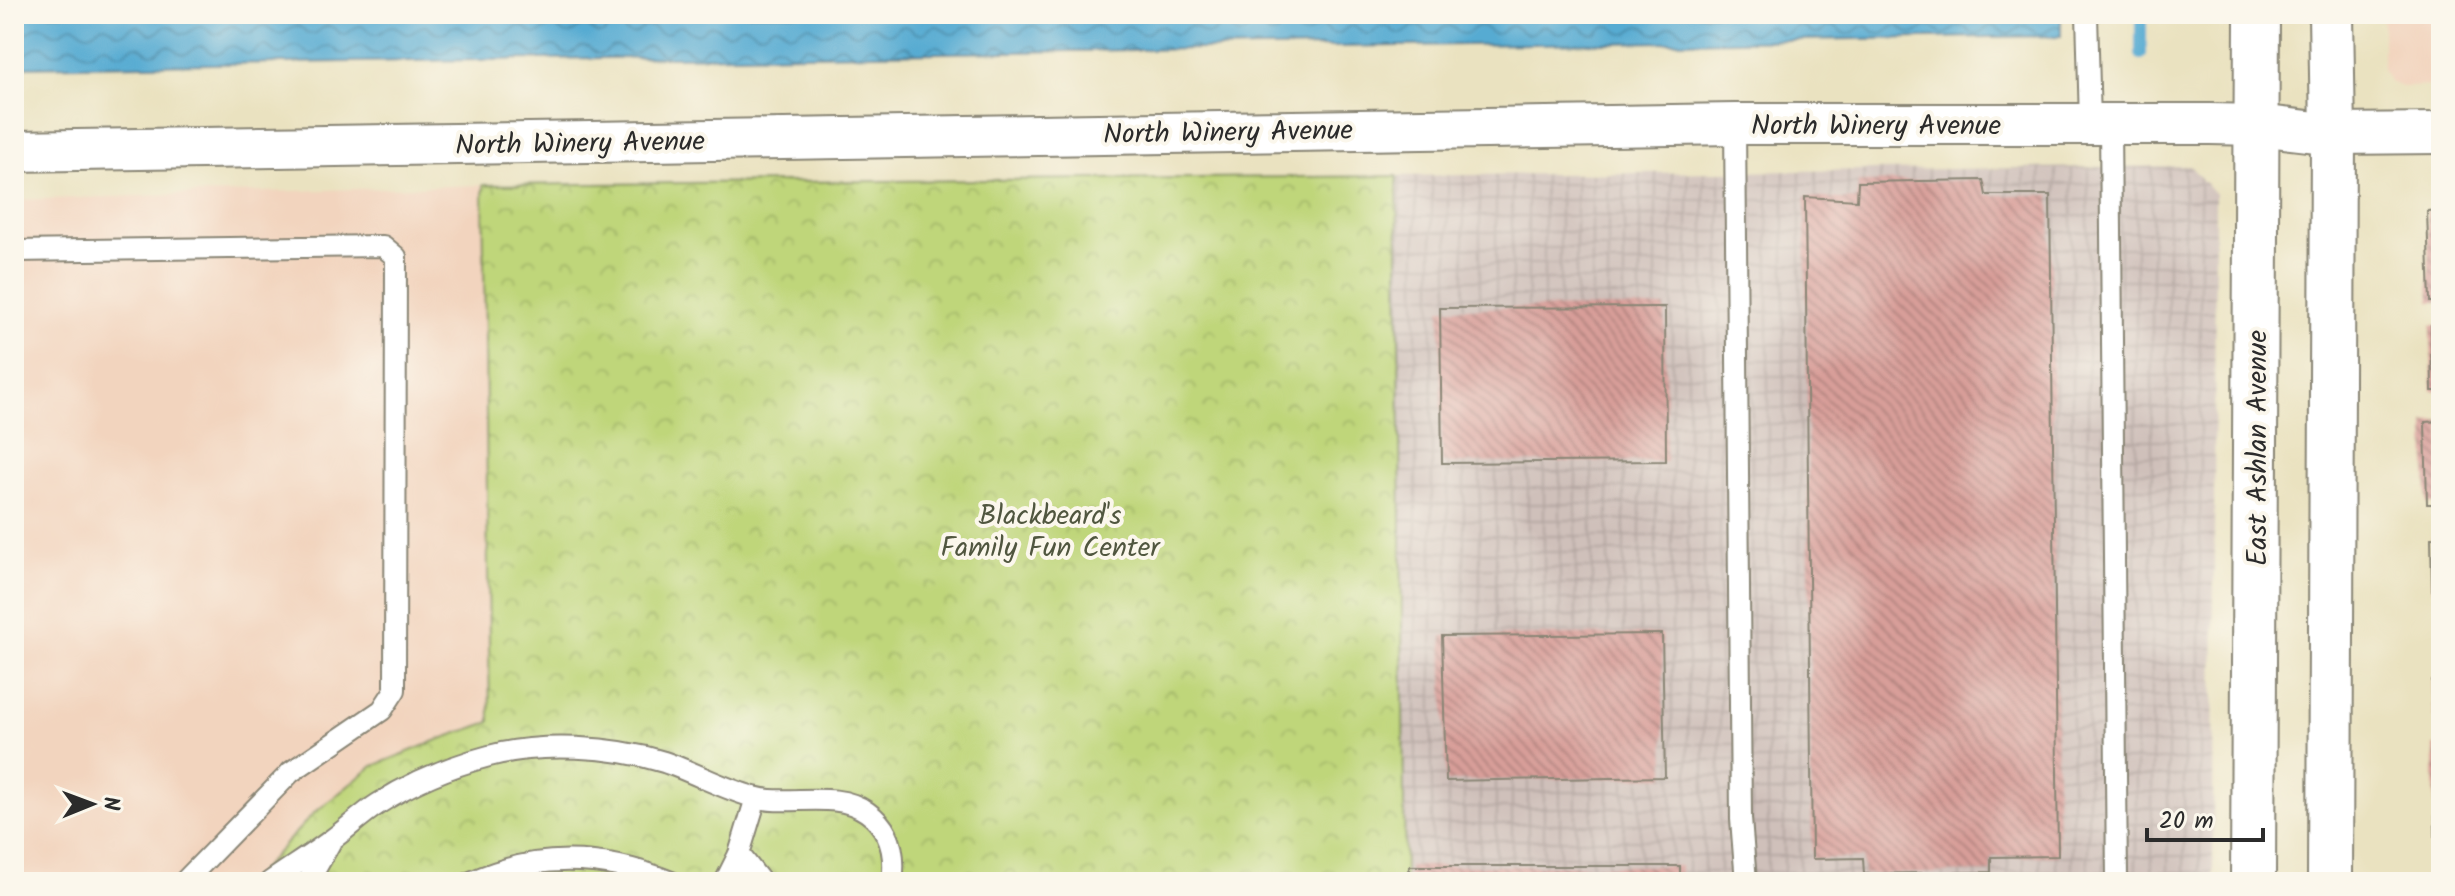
<svg xmlns="http://www.w3.org/2000/svg" width="2455" height="896" viewBox="0 0 2455 896" font-family="Kalam,sans-serif">
  <style>
    .built { fill: #f2d4be }
    .industrial { fill: url(#industrial-grid) }
    .park { fill: url(#park-crowns); stroke: #758052; stroke-width: 2 }
    .water { fill: url(#water-waves); stroke: #406b7e; stroke-width: 2 }
    .lines { fill: none; stroke-linecap: round; stroke-linejoin: round }
    .stream { stroke: #56abd2; stroke-width: 12 }
    .building { fill: url(#building-back-hatch) }
    .lane-casing { stroke: #8a8676; stroke-width: 24 }
    .street-casing { stroke: #8a8676; stroke-width: 44 }
    .primary-casing { stroke: #8a8676; stroke-width: 48 }
    .lane { stroke: #fff; stroke-width: 20 }
    .street { stroke: #fff; stroke-width: 40 }
    .primary { stroke: #fff; stroke-width: 44 }
    .labels { text-anchor: middle; stroke-width: 8; stroke-linejoin: round; paint-order: stroke }
    .street-label { font-size: 28px; fill: #2b2b2b; stroke: #fbf7ec }
    .park-label { font-size: 28px; fill: #50563f; stroke: #fbf7ec }
  </style>
  <defs>
    <pattern id="industrial-grid" width="8" height="8" patternUnits="userSpaceOnUse" patternTransform="scale(2)"><rect width="8" height="8" fill="#cfc0ba"/><path d="M0 4h8M4 0v8" fill="none" stroke="#b2a5a0"/></pattern>
    <pattern id="park-crowns" width="20" height="18" patternUnits="userSpaceOnUse" patternTransform="scale(2)"><rect width="20" height="18" fill="#bfd67a"/><path d="M2 6a3 3 0 1 1 6 0M12 15a3 3 0 1 1 6 0" fill="none" stroke="#a4b86a"/></pattern>
    <pattern id="water-waves" width="16" height="10" patternUnits="userSpaceOnUse" patternTransform="scale(2)"><rect width="16" height="10" fill="#56abd2"/><path d="M0 5q4-4 8 0t8 0" fill="none" stroke="#478bab"/></pattern>
    <pattern id="building-back-hatch" width="6" height="6" patternUnits="userSpaceOnUse" patternTransform="scale(2)"><rect width="6" height="6" fill="#d89e99"/><path d="M-1 5l2 2M0 0l6 6M5-1l2 2" fill="none" stroke="#af817d"/></pattern>
  </defs>
  <rect width="100%" height="100%" fill="#fbf7ec"/>
  <filter id="ink" filterUnits="userSpaceOnUse"><feTurbulence type="fractalNoise" baseFrequency=".0125" numOctaves="2"/><feDisplacementMap in="SourceGraphic" scale="16" xChannelSelector="R" yChannelSelector="G"/><feConvolveMatrix kernelMatrix="1 2 1 2 8 2 1 2 1" color-interpolation-filters="sRGB"/></filter>
  <filter id="wash" filterUnits="userSpaceOnUse"><feTurbulence type="fractalNoise" baseFrequency=".006" numOctaves="4" result="noise"/><feDisplacementMap in="SourceGraphic" scale="32" xChannelSelector="R" yChannelSelector="G"/><feGaussianBlur stdDeviation="1.8" result="paint"/><feColorMatrix in="noise" values="0 0 0 0 0 0 0 0 0 0 0 0 0 0 0 0 0 1.4 0 .05"/><feComposite in="paint" operator="in"/></filter>
  <g filter="url(#wash)">
    <rect width="100%" height="100%" fill="#eae2c0"/>
    <g class="built">
      <polygon points="2383,14 2441,14 2441,86 2402,87 2389,82 2383,69"/>
      <polygon points="483,185 490,723 438,740 313,814 250,882 14,882 14,200"/>
    </g>
    <polygon class="industrial" points="2190,166 2215,194 2213,882 1405,882 1397,176"/>
    <polygon class="park" points="1397,176 1405,882 250,882 313,814 373,766 438,740 490,722 483,185"/>
    <polygon class="water" points="14,14 2061,14 2061,36 14,67"/>
    <g class="lines">
      <polyline class="stream" points="2141,14 2141,54"/>
    </g>
    <g id="blocks">
      <g class="building">
        <polygon points="1983,180 1986,195 2050,195 2058,856 1991,857 1991,872 1864,874 1863,858 1812,859 1805,197 1857,200 1858,182"/>
        <polygon points="2441,210 2441,302 2430,302 2427,211"/>
        <polygon points="1665,307 1666,461 1442,463 1440,308"/>
        <polygon points="2431,325 2441,325 2441,391 2432,391"/>
        <polygon points="2441,421 2441,504 2427,504 2425,422"/>
        <polygon points="2431,538 2441,538 2441,590 2432,590"/>
        <polygon points="1662,634 1665,777 1446,781 1442,636"/>
        <polygon points="2432,681 2441,681 2441,718 2434,718"/>
        <polygon points="2434,746 2441,746 2441,836 2435,836"/>
        <rect x="1409" y="866" width="271" height="16"/>
      </g>
    </g>
  </g>
  <g filter="url(#ink)">
    <use href="#blocks" fill-opacity="0" stroke="#8a8676" stroke-width="2"/>
    <g class="lines">
      <defs>
        <g id="lane">
          <polyline points="2087,14 2090,123"/>
          <polyline points="2110,123 2117,882"/>
          <polyline points="1735,124 1741,819 1746,882"/>
          <polyline points="14,251 383,246 396,257 395,690 382,710 291,772 184,882"/>
          <polyline points="739,854 761,882"/>
          <path d="M270,882C290,868 311,855 330,841C347,829 361,815 378,804C412,782 451,766 489,756C541,742 613,746 664,762C694,772 723,789 754,797C788,807 835,789 867,812C891,829 896,855 892,882"/>
          <polyline points="308,882 330,843"/>
          <path d="M471,882C537,852 604,855 671,882"/>
          <polyline points="725,882 739,854 756,798"/>
        </g>
        <polyline id="street" points="14,151 1735,124 2210,124 2258,125 2333,134 2441,133"/>
        <g id="primary">
          <polyline points="2253,882 2257,14"/>
          <polyline points="2330,882 2333,134 2331,14"/>
        </g>
      </defs>
      <use href="#lane" class="lane-casing"/>
      <use href="#street" class="street-casing"/>
      <use href="#primary" class="primary-casing"/>
      <use href="#lane" class="lane"/>
      <use href="#street" class="street"/>
      <use href="#primary" class="primary"/>
    </g>
  </g>
  <g class="labels">
    <g class="street-label">
      <text x="1876" y="134">North Winery Avenue</text>
      <text transform="translate(1228 131) rotate(-1)" y="10">North Winery Avenue</text>
      <text transform="translate(580 142) rotate(-1)" y="10">North Winery Avenue</text>
      <text transform="translate(2256 448) rotate(-90)" y="10">East Ashlan Avenue</text>
    </g>
    <g class="park-label">
      <text x="1050" y="524">Blackbeard's<tspan x="1050" dy="32">Family Fun Center</tspan></text>
    </g>
  </g>
  <rect width="2455" height="896" fill="none" stroke="#fbf7ec" stroke-width="48"/>
  <g transform="translate(92 804) rotate(89)" stroke="#fbf7ec" stroke-width="6" paint-order="stroke">
  <path d="M0-6L14 30L0 20L-14 30Z" fill="#2b2b2b"/>
  <text y="-12" font-size="22" font-weight="bold" text-anchor="middle" fill="#2b2b2b">N</text>
  </g>
  <path d="M2147 828v12h116v-12" fill="none" stroke="#2b2b2b" stroke-width="4"/>
  <text x="2159" y="828" font-size="24" fill="#2b2b2b" stroke="#fbf7ec" stroke-width="6" paint-order="stroke">20 m</text>
</svg>
